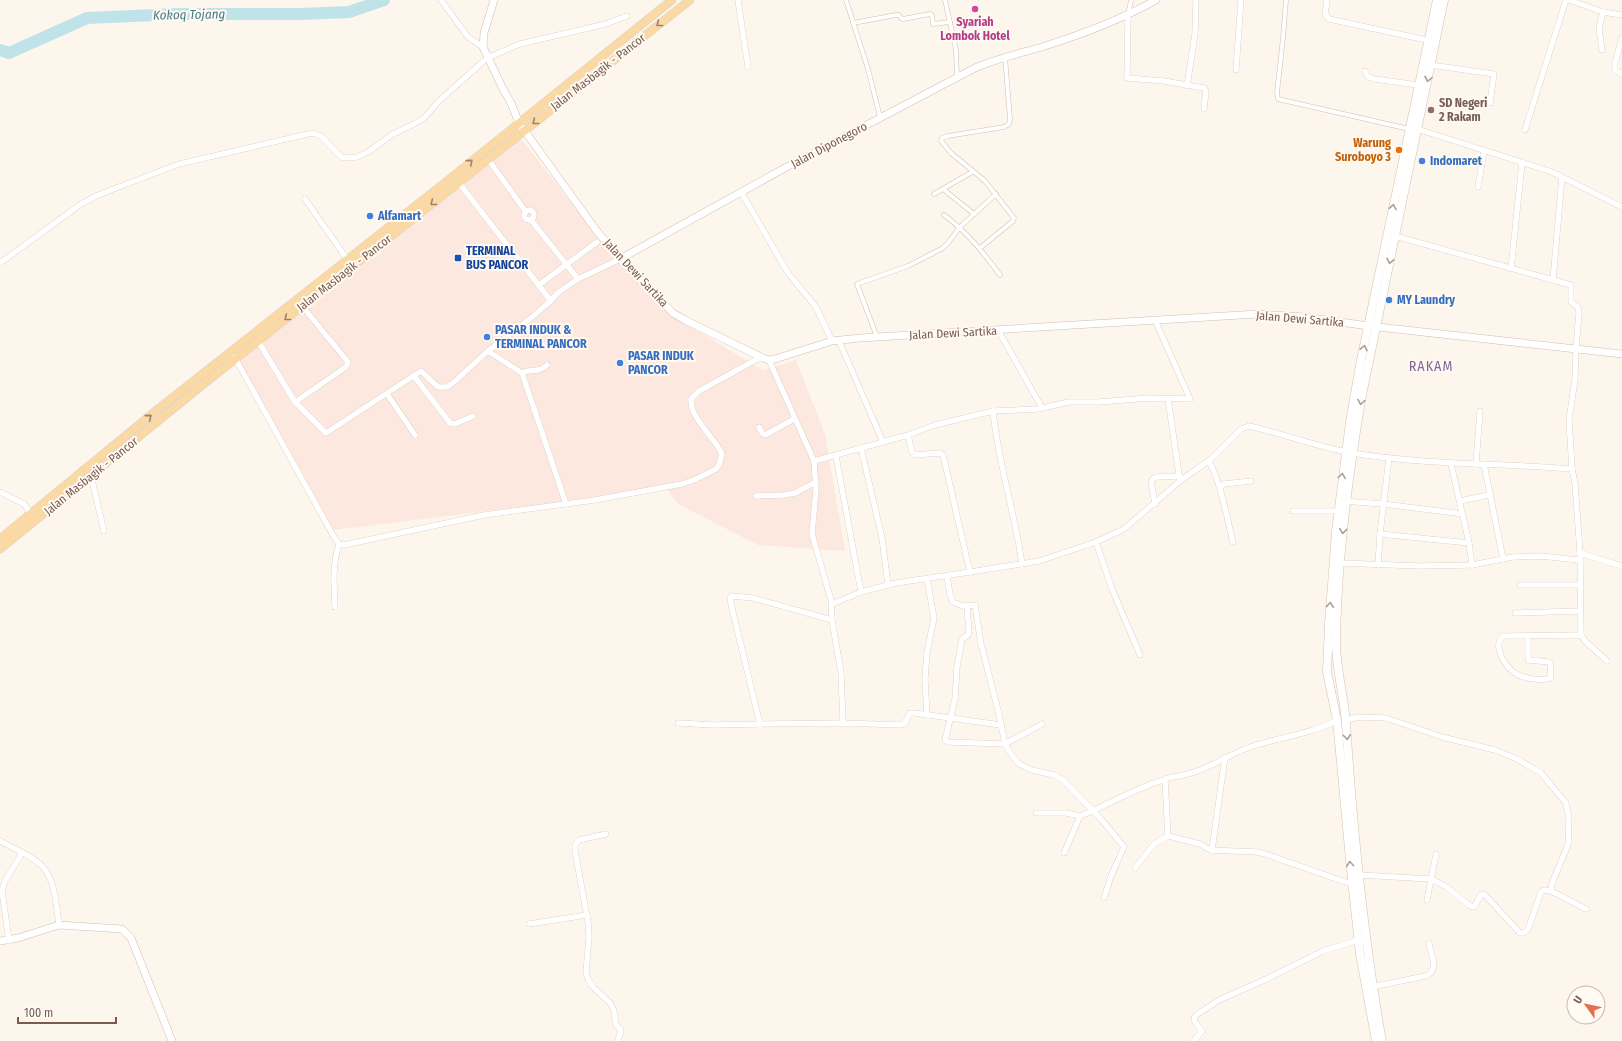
<svg xmlns="http://www.w3.org/2000/svg" width="1622" height="1041" viewBox="0 0 1622 1041" font-family="'Fira Sans Condensed',sans-serif">
  <style>
    .commercial { fill: #fde8e0 }
    .lines { fill: none; stroke-linecap: round; stroke-linejoin: round }
    .river { stroke: #bfe3e8; stroke-width: 12 }
    .pedestrian-casing { stroke: #d1beb0; stroke-width: 5 }
    .minor-casing { stroke: #d1beb0; stroke-width: 6 }
    .tertiary-casing { stroke: #d1beb0; stroke-width: 8 }
    .secondary-casing { stroke: #d6c0b0; stroke-width: 9 }
    .primary-casing { stroke: #dad1cd; stroke-width: 9 }
    .pedestrian { stroke: #fff; stroke-width: 4 }
    .minor { stroke: #fff; stroke-width: 5.5 }
    .tertiary { stroke: #fff; stroke-width: 7 }
    .secondary { stroke: #fff; stroke-width: 8 }
    .primary { stroke: #fbd9a5; stroke-width: 8 }
    .oneway { stroke: #a18267 }
    .oneway2 { stroke: #af9d94 }
    .hotel-dot { fill: #d1479c; stroke: #fffaf3; stroke-width: 1.5 }
    .education-dot { fill: #8d6e63; stroke: #fffaf3; stroke-width: 1.5 }
    .food-dot { fill: #e8710a; stroke: #fffaf3; stroke-width: 1.5 }
    .shop-dot { fill: #3f7fe0; stroke: #fffaf3; stroke-width: 1.5 }
    .transit-dot { fill: #1a4fb4; stroke: #fffaf3; stroke-width: 1.5 }
    .labels { text-anchor: middle; stroke-width: 4; stroke-linejoin: round; paint-order: stroke }
    .hotel-label { font-size: 12px; font-weight: bold; fill: #b23c85; stroke: #fffaf3 }
    .street-label { font-size: 12px; fill: #7a5c4d; stroke: #fffaf3 }
    .education-label { font-size: 12px; font-weight: bold; fill: #785e54; stroke: #fffaf3; text-anchor: start }
    .food-label { font-size: 12px; font-weight: bold; fill: #c56008; stroke: #fffaf3; text-anchor: end }
    .shop-label { font-size: 12px; font-weight: bold; fill: #366cbe; stroke: #fffaf3; text-anchor: start }
    .transit-label { font-size: 12px; font-weight: bold; fill: #164399; stroke: #fffaf3; text-anchor: start }
    .water-label { font-size: 13px; font-style: italic; fill: #437c86; stroke: #fffaf3 }
    .quarter-label { font-size: 14px; letter-spacing: 1px; fill: #846695; stroke: #fffaf3 }
  </style>
  <rect width="100%" height="100%" fill="#fdf6ec"/>
  <polygon class="commercial" points="520,137 599,239 669,314 763,370 796,360 825,434 845,551 758,545 678,504 667,489 334,530 238,359"/>
  <g class="lines">
    <polyline class="river" points="0,50 9,53 87,18 179,14 300,14 349,12 384,0"/>
    <defs>
      <g id="pedestrian">
        <polyline points="846,0 868,69 880,117"/>
        <polyline points="945,0 956,50 957,77"/>
        <polyline points="1286,0 1283,38 1277,93 1278,99 1409,129"/>
        <polyline points="1128,15 1131,0"/>
        <polyline points="853,23 896,15 899,15 901,18 903,19 930,14 932,15 933,24 950,22"/>
        <polyline points="943,189 974,214"/>
        <polyline points="934,194 972,172"/>
        <path d="M944,215C967,232 983,252 1000,275"/>
        <polyline points="980,248 1013,221 1014,218 985,181 951,153 941,141 942,138 948,136 1004,127 1009,124 1010,119 1005,57"/>
        <polyline points="877,337 857,284 908,266 943,248 948,243 960,227 996,194"/>
      </g>
      <g id="minor">
        <polyline points="441,0 468,37 483,47"/>
        <polyline points="738,0 748,67"/>
        <polyline points="1327,0 1325,14 1329,19 1431,41"/>
        <polyline points="1569,0 1603,12 1622,15"/>
        <polyline points="1128,15 1127,78 1164,81 1204,88 1206,91 1204,109"/>
        <polyline points="1622,38 1615,63 1615,70 1622,74"/>
        <polyline points="1602,50 1599,28 1603,12"/>
        <polyline points="1430,65 1494,74 1490,103"/>
        <polyline points="1236,70 1241,0"/>
        <polyline points="1365,71 1368,77 1375,79 1418,85"/>
        <polyline points="1187,86 1195,34 1196,0"/>
        <polyline points="1417,129 1552,172 1622,207"/>
        <polyline points="1525,130 1566,0"/>
        <polyline points="488,159 526,212"/>
        <polyline points="459,183 551,301"/>
        <polyline points="1478,187 1484,151"/>
        <polyline points="741,192 788,273 816,307 832,341"/>
        <polyline points="305,199 347,259"/>
        <circle cx="529" cy="215" r="5"/>
        <polyline points="531,220 578,279 620,259"/>
        <polyline points="1395,236 1571,285 1571,302 1578,307 1579,312 1576,349 1575,379 1569,420 1572,469"/>
        <polyline points="0,263 81,204 98,195 179,164 312,133 321,136 341,157 348,158 357,157 368,152 393,134 414,124 424,118 439,101 487,58 520,44 606,24 627,16"/>
        <polyline points="1511,269 1522,163"/>
        <polyline points="1553,280 1562,177"/>
        <polyline points="539,285 597,242"/>
        <polyline points="998,330 1042,408"/>
        <polyline points="258,341 295,402 326,433 421,371 438,387 447,387 454,382 488,351 531,318 546,305 560,291 578,279"/>
        <path d="M839,341L883,442L908,435L912,452L915,455L940,453L943,455L970,572L1039,561L1096,542L1124,529L1180,481L1211,459L1241,429L1249,426C1284,434 1317,447 1352,453C1425,465 1499,463 1572,469L1575,483L1580,553L1581,635"/>
        <polyline points="488,351 522,373"/>
        <path d="M234,356L334,537L339,544L344,545L484,515L595,500L682,484L694,480L716,469L719,465L722,454C715,437 690,419 691,399L699,391L761,357"/>
        <polyline points="769,360 814,461 883,442"/>
        <path d="M547,365C537,374 532,368 522,373L566,504"/>
        <polyline points="414,376 450,423 455,424 473,416"/>
        <polyline points="387,394 415,435"/>
        <polyline points="1168,399 1180,481"/>
        <polyline points="295,402 346,367 348,362 302,306"/>
        <polyline points="759,427 762,433 765,435 794,419"/>
        <polyline points="908,435 935,425 993,411"/>
        <polyline points="861,448 882,538 888,585"/>
        <polyline points="836,456 861,592"/>
        <polyline points="814,461 816,489 812,534 831,600 832,620 841,672 843,723"/>
        <path d="M1209,461C1222,486 1226,515 1233,542"/>
        <polyline points="1451,464 1469,543 1472,565"/>
        <polyline points="1476,464 1480,411"/>
        <polyline points="1484,464 1503,559"/>
        <polyline points="91,476 104,531"/>
        <polyline points="1220,488 1224,484 1251,481"/>
        <polyline points="0,492 24,504 32,515"/>
        <polyline points="756,496 783,495 795,493 816,482"/>
        <polyline points="1343,501 1383,504 1463,514"/>
        <polyline points="1460,501 1489,495"/>
        <polyline points="1155,504 1151,482 1153,479 1156,477 1180,476"/>
        <polyline points="1293,511 1338,511"/>
        <polyline points="1380,534 1469,543"/>
        <polyline points="1096,542 1112,589 1140,655"/>
        <polyline points="1580,553 1622,566"/>
        <polyline points="1340,563 1420,566 1472,565 1513,557 1540,556 1579,560"/>
        <path d="M1022,564C1015,513 998,463 993,411L1038,409L1068,402H1099L1149,398L1190,399L1155,320"/>
        <polyline points="1378,565 1380,534 1389,458"/>
        <polyline points="947,576 950,594 953,602 963,606 975,605 981,644 999,714 1005,744 1042,724"/>
        <polyline points="1520,585 1580,585"/>
        <polyline points="832,604 861,592 896,583 970,572"/>
        <polyline points="967,606 969,632 968,635 962,639 957,667 955,699 945,740 948,742 1005,744 1011,754 1019,764 1032,770 1054,775 1063,780 1101,819 1124,847 1111,876 1104,898"/>
        <path d="M335,607C334,584 332,566 339,544"/>
        <polyline points="1515,613 1580,611"/>
        <path d="M1528,636V660L1549,662L1550,663L1551,678C1542,681 1523,679 1515,673C1505,666 1492,647 1503,636L1581,635L1585,641L1607,661"/>
        <polyline points="927,715 925,679 927,652 934,618 927,579"/>
        <polyline points="1346,720 1358,717 1386,718 1442,737 1495,750 1517,759 1541,773 1566,803 1569,819 1568,845 1552,883 1551,891"/>
        <polyline points="678,723 714,725 760,724 731,604 730,598 732,596 753,598 832,620"/>
        <polyline points="760,724 843,723 901,725 905,723 910,713 914,713 1001,725"/>
        <polyline points="1036,813 1066,813 1080,816"/>
        <polyline points="606,834 579,840 575,845 575,851 588,922 589,937 586,973 588,979 593,987 611,1004 614,1011 616,1025 621,1030 618,1041"/>
        <path d="M1168,836L1165,779C1176,776 1189,775 1200,770C1218,763 1234,752 1253,746C1281,737 1312,734 1337,720"/>
        <path d="M0,841C13,848 29,854 40,864C56,878 56,906 59,925"/>
        <polyline points="1212,850 1225,757"/>
        <path d="M1064,853L1080,816C1109,805 1134,788 1164,780"/>
        <polyline points="1135,868 1154,844 1168,836 1200,844 1210,850 1257,852 1265,854 1354,885"/>
        <polyline points="1359,875 1431,879 1445,886 1470,906 1474,907 1481,895 1484,894 1520,933 1524,933 1528,929 1541,892 1544,890 1551,891 1586,909"/>
        <polyline points="1427,900 1436,854"/>
        <polyline points="529,924 587,915"/>
        <polyline points="9,941 2,891 5,881 22,853"/>
        <path d="M1372,987L1425,976C1440,971 1431,955 1429,943"/>
        <polyline points="1194,1041 1202,1031 1195,1022 1194,1018 1196,1015 1219,1000 1260,982 1323,951 1362,939"/>
      </g>
      <g id="tertiary">
        <polyline points="494,0 484,33 483,47 503,89 511,103 519,123 596,230 620,259 661,301 673,313 685,320 763,358 769,360 775,359 832,341 860,338 1258,314 1304,317 1369,326 1622,354"/>
        <path d="M620,259L783,169L975,68C998,58 1022,53 1045,46C1083,34 1122,19 1156,0"/>
        <polyline points="0,941 18,938 59,925 122,929 131,938 172,1041"/>
      </g>
      <g id="secondary">
        <polyline points="1376,1041 1360,954 1351,870 1337,720 1327,672 1329,624 1336,532 1350,422 1361,360 1437,0"/>
        <path d="M1382,1041C1363,936 1353,830 1346,723C1344,696 1336,669 1336,642C1337,559 1348,476 1362,395L1444,0"/>
      </g>
      <g id="primary">
        <polyline points="0,539 157,410 446,182 672,0"/>
        <polyline points="0,549 206,382 690,0"/>
      </g>
    </defs>
    <use href="#pedestrian" class="pedestrian-casing"/>
    <use href="#minor" class="minor-casing"/>
    <use href="#tertiary" class="tertiary-casing"/>
    <use href="#secondary" class="secondary-casing"/>
    <use href="#primary" class="primary-casing"/>
    <use href="#pedestrian" class="pedestrian"/>
    <use href="#minor" class="minor"/>
    <use href="#tertiary" class="tertiary"/>
    <use href="#secondary" class="secondary"/>
    <use href="#primary" class="primary"/>
  </g>
  <defs><path id="oneway-chevron" d="M-2-3.5L2.5 0L-2 3.5" fill="none" stroke-width="1.6" stroke-linecap="round" stroke-linejoin="round"/></defs>
  <g class="oneway">
    <use href="#oneway-chevron" transform="translate(659 24) rotate(142)"/>
    <use href="#oneway-chevron" transform="translate(535 122) rotate(141)"/>
    <use href="#oneway-chevron" transform="translate(470 162) rotate(-40)"/>
    <use href="#oneway-chevron" transform="translate(433 203) rotate(142)"/>
    <use href="#oneway-chevron" transform="translate(287 318) rotate(142)"/>
    <use href="#oneway-chevron" transform="translate(149 417) rotate(-40)"/>
  </g>
  <g class="oneway2">
    <use href="#oneway-chevron" transform="translate(1428 79) rotate(102)"/>
    <use href="#oneway-chevron" transform="translate(1393 207) rotate(-79)"/>
    <use href="#oneway-chevron" transform="translate(1390 261) rotate(102)"/>
    <use href="#oneway-chevron" transform="translate(1364 348) rotate(-77)"/>
    <use href="#oneway-chevron" transform="translate(1361 402) rotate(99)"/>
    <use href="#oneway-chevron" transform="translate(1342 476) rotate(-82)"/>
    <use href="#oneway-chevron" transform="translate(1343 531) rotate(96)"/>
    <use href="#oneway-chevron" transform="translate(1330 605) rotate(-86)"/>
    <use href="#oneway-chevron" transform="translate(1347 737) rotate(86)"/>
    <use href="#oneway-chevron" transform="translate(1350 864) rotate(-95)"/>
  </g>
  <circle class="hotel-dot" cx="975" cy="9" r="4"/>
  <circle class="education-dot" cx="1431" cy="110" r="4"/>
  <circle class="food-dot" cx="1399" cy="150" r="4"/>
  <g class="shop-dot">
    <circle cx="1422" cy="161" r="4"/>
    <circle cx="370" cy="216" r="4"/>
    <circle cx="1389" cy="300" r="4"/>
    <circle cx="487" cy="337" r="4"/>
    <circle cx="620" cy="363" r="4"/>
  </g>
  <rect class="transit-dot" x="454" y="254" width="8" height="8" rx="2"/>
  <g class="labels">
    <g class="hotel-label">
      <text x="975" y="26">Syariah<tspan x="975" dy="14">Lombok Hotel</tspan></text>
    </g>
    <g class="street-label">
      <text transform="translate(598 72) rotate(-38)" y="4">Jalan Masbagik - Pancor</text>
      <text transform="translate(829 145) rotate(-28)" y="4">Jalan Diponegoro</text>
      <text transform="translate(344 273) rotate(-38)" y="4">Jalan Masbagik - Pancor</text>
      <text transform="translate(636 273) rotate(47)" y="4">Jalan Dewi Sartika</text>
      <text transform="translate(1300 319) rotate(5)" y="4">Jalan Dewi Sartika</text>
      <text transform="translate(953 333) rotate(-3)" y="4">Jalan Dewi Sartika</text>
      <text transform="translate(91 476) rotate(-39)" y="4">Jalan Masbagik - Pancor</text>
    </g>
    <g class="education-label">
      <text x="1439" y="107">SD Negeri<tspan x="1439" dy="14">2 Rakam</tspan></text>
    </g>
    <g class="food-label">
      <text x="1391" y="147">Warung<tspan x="1391" dy="14">Suroboyo 3</tspan></text>
    </g>
    <g class="shop-label">
      <text x="1430" y="165">Indomaret</text>
      <text x="378" y="220">Alfamart</text>
      <text x="1397" y="304">MY Laundry</text>
      <text x="495" y="334">PASAR INDUK &amp;<tspan x="495" dy="14">TERMINAL PANCOR</tspan></text>
      <text x="628" y="360">PASAR INDUK<tspan x="628" dy="14">PANCOR</tspan></text>
    </g>
    <g class="transit-label">
      <text x="466" y="255">TERMINAL<tspan x="466" dy="14">BUS PANCOR</tspan></text>
    </g>
    <g class="water-label">
      <text transform="translate(189 14) rotate(-1)" y="5">Kokoq Tojang</text>
    </g>
    <g class="quarter-label">
      <text x="1431" y="371">RAKAM</text>
    </g>
  </g>
  <g transform="translate(1586 1005) rotate(303)"><circle r="19" fill="#fffaf3" stroke="#cabbb1"/>
  <path d="M0-3L7 15L0 10L-7 15Z" fill="#e76f51"/>
  <text y="-6" font-size="11" font-weight="bold" text-anchor="middle" fill="#7a5c4d">U</text>
  </g>
  <path d="M18 1017v6h98v-6" fill="none" stroke="#7a5c4d" stroke-width="2"/>
  <text x="24" y="1017" font-size="12" fill="#7a5c4d" stroke="#fffaf3" stroke-width="3" paint-order="stroke">100 m</text>
</svg>
